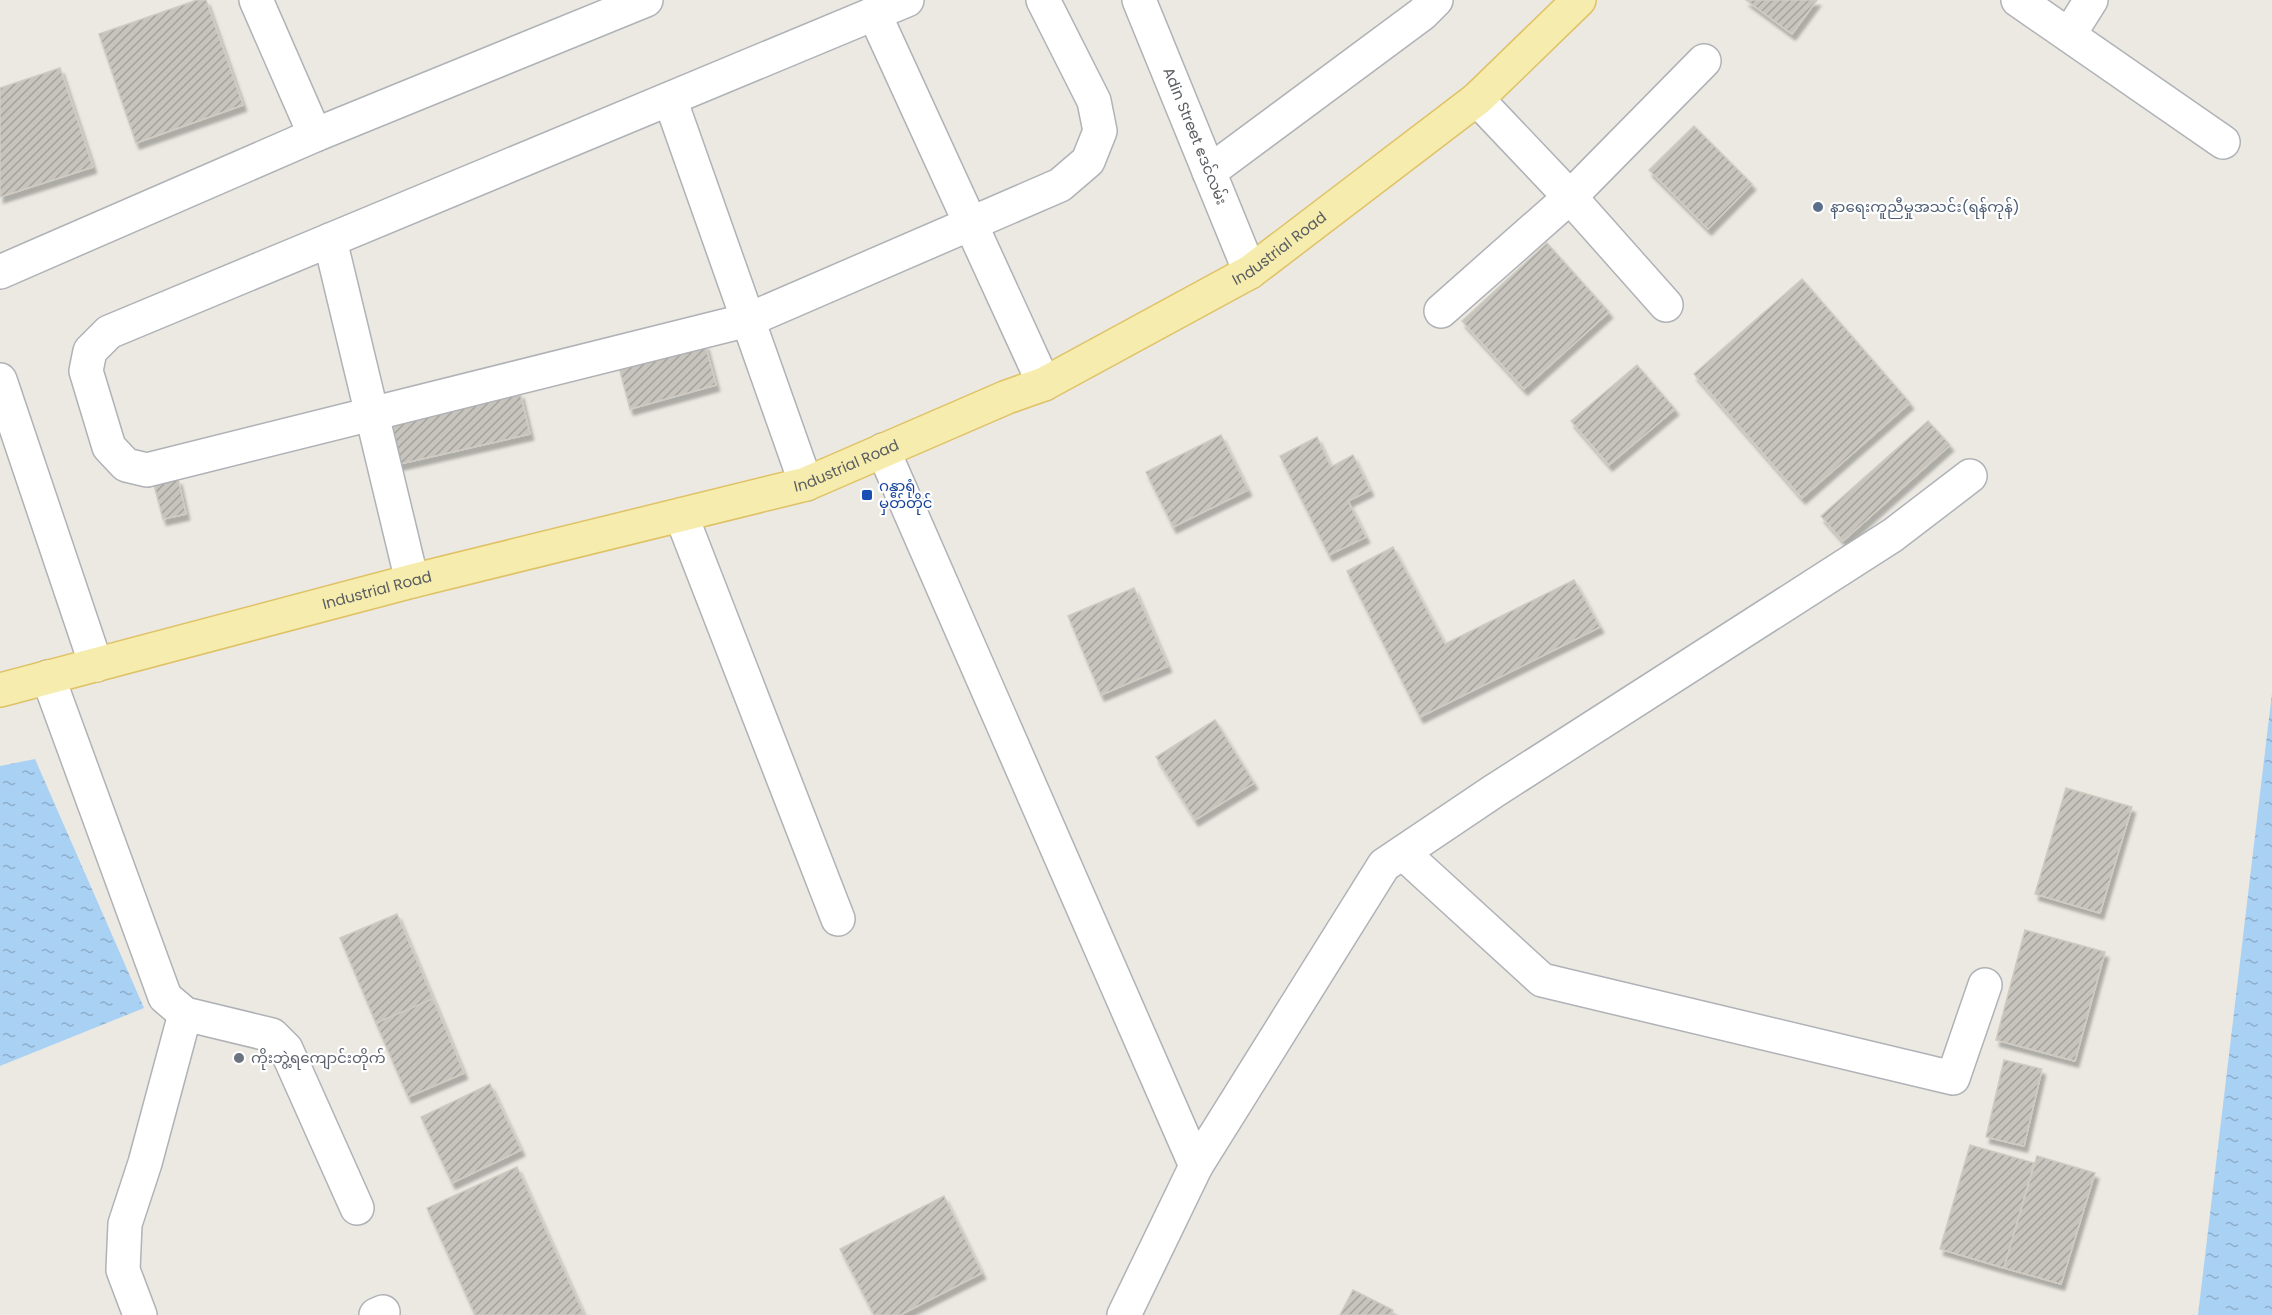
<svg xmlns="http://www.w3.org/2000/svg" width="2272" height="1315" viewBox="0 0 2272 1315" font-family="Poppins,'Noto Sans Myanmar',sans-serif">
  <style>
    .water { fill: url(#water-ripples) }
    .building { fill: url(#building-hatch); stroke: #cfcbc1; stroke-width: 1.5; filter: url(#shadow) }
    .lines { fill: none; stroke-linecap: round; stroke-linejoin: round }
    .minor-casing { stroke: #afb2b6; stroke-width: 36 }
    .major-casing { stroke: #e0c266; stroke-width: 36 }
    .minor { stroke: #fff; stroke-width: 33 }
    .major { stroke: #f5ecad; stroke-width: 33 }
    .service-dot { fill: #5c6f8a; stroke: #fff; stroke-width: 2 }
    .transit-dot { fill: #1a4fb4; stroke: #fff; stroke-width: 2 }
    .worship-dot { fill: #6b7280; stroke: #fff; stroke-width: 2 }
    .labels { text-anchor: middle; stroke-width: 4.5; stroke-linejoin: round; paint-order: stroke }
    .street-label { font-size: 15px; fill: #5a5d61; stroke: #fff }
    .service-label { font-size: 15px; fill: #4e5e75; stroke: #fff; text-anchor: start }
    .transit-label { font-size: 15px; fill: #164399; stroke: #fff; text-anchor: start }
    .worship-label { font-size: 15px; fill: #5b616d; stroke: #fff; text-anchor: start }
  </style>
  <defs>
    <pattern id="water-ripples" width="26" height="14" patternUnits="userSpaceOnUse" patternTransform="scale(1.5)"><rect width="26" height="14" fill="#a9d1f4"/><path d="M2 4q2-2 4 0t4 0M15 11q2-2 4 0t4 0" fill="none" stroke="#8dadc9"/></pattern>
    <pattern id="building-hatch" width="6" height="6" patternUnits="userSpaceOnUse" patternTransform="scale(1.5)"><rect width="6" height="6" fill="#c7c4be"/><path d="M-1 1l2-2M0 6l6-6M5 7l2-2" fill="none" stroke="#a5a29e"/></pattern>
    <filter id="shadow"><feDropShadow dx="3.5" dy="6" stdDeviation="1.5" flood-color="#0004"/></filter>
  </defs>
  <rect width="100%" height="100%" fill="#ebe9e2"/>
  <g class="water">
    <polygon points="2272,693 2272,1315 2198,1315"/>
    <polygon points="35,759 144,1008 0,1066 0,766"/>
  </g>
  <g class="building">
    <polygon points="197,0 206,0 243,105 136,143 99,34"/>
    <polygon points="1746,0 1817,0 1792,34"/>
    <polygon points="60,68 93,167 0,197 0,88"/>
    <polygon points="1694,126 1752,184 1708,229 1649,170"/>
    <polygon points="1547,243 1609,312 1524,389 1462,321"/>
    <polygon points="1802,279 1910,403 1802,498 1694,374"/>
    <polygon points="705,344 716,385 630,409 619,367"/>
    <polygon points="1637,365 1675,409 1609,465 1571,421"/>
    <polygon points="520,393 530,434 395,465 385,424"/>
    <polygon points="1928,421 1950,445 1843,541 1821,516"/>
    <polygon points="1221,435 1248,490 1173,527 1146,472"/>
    <polygon points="1317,437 1331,467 1353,455 1370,490 1348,501 1366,537 1329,555 1280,456"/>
    <polygon points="178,479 186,514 163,519 154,485"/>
    <polygon points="1393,547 1445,644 1574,580 1600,627 1420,717 1347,571"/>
    <polygon points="1134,588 1168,666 1101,695 1068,616"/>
    <polygon points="1215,720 1254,783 1195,820 1156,757"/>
    <polygon points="2066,788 2132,807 2100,913 2035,894"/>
    <polygon points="397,914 433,999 376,1023 340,938"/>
    <polygon points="2025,930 2105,952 2075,1061 1996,1040"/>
    <polygon points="433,999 464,1073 408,1097 376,1023"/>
    <polygon points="2004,1060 2042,1069 2024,1146 1986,1137"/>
    <polygon points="490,1084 521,1150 452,1183 421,1117"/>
    <polygon points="1970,1145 2034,1163 2004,1268 1940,1249"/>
    <polygon points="2037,1156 2095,1173 2061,1284 2004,1268"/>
    <polygon points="517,1167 584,1315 475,1315 427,1208"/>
    <polygon points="944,1196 982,1273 900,1315 874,1315 840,1249"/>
    <polygon points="1353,1290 1393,1310 1391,1315 1340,1315"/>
  </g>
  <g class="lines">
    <defs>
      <g id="minor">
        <polyline points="256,0 315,135"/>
        <polyline points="907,0 109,332 90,351 86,371 109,447 126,465 147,470 748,320 1060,185 1088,161 1100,131 1094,101 1043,0"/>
        <polyline points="1139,0 1250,272"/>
        <polyline points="2018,0 2223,142"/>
        <polyline points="874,13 1044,384"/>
        <polyline points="2069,35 2091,0"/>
        <polyline points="670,99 806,484"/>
        <polyline points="1477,99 1570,197 1666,305"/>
        <polyline points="1209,172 1422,14 1436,0"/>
        <polyline points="330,240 412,581"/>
        <polyline points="0,272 315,135 646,0"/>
        <polyline points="1441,311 1570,197 1704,61"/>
        <polyline points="0,380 96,665"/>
        <polyline points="883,450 1196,1166 1124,1315"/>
        <polyline points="681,515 838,919"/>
        <polyline points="48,677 165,997 185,1014 272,1035 286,1049 357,1208"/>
        <polyline points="1403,853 1542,980 1953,1078 1985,985"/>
        <polyline points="1196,1166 1384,865 1494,791 1893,535 1970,476"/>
        <polyline points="140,1315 123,1270 125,1224 145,1163 185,1014"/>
        <polyline points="376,1315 383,1312"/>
      </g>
      <g id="major">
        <path id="s1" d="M0,690L412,581L806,484L1007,397L1044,384L1250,272L1477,99L1579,0"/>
      </g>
    </defs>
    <use href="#minor" class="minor-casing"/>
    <use href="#major" class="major-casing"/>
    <use href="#minor" class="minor"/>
    <use href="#major" class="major"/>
  </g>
  <circle class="service-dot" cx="1818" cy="207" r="6"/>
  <rect class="transit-dot" x="861" y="489" width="12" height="12" rx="3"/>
  <circle class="worship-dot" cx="239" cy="1058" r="6"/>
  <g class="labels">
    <g class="street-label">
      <text transform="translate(1195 136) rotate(68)" y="5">Adin Street ဧဒင်လမ်း</text>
      <text dy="5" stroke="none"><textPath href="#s1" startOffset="1362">Industrial Road</textPath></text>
      <text dy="5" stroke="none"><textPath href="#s1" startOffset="876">Industrial Road</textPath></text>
      <text dy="5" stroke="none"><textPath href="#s1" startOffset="390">Industrial Road</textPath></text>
    </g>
    <g class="service-label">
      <text x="1830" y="212">နာရေးကူညီမှုအသင်း(ရန်ကုန်)</text>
    </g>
    <g class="transit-label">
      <text x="879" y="491">ဂန္ဓာရုံ<tspan x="879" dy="17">မှတ်တိုင်</tspan></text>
    </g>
    <g class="worship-label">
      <text x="251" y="1063">ကိုးဘွဲ့ရကျောင်းတိုက်</text>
    </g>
  </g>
</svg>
